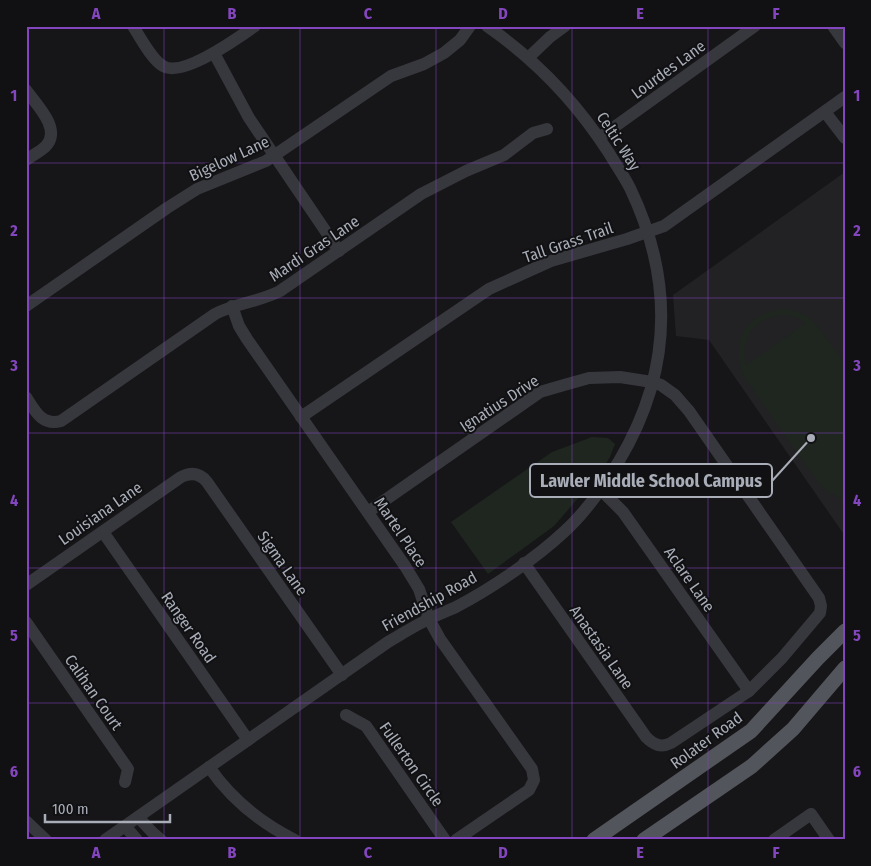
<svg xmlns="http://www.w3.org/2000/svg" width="871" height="866" viewBox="0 0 871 866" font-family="'Fira Sans Condensed',sans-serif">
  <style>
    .built { fill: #222225 }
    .green { fill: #1e261f; fill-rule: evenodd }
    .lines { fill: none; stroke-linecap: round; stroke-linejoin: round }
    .minor { stroke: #37383d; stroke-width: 12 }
    .major { stroke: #53555c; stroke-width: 15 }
    .grid { fill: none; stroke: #8446be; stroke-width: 1; stroke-opacity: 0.55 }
    .labels { text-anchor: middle; stroke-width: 4; stroke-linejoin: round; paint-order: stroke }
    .street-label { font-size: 16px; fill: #a8adb8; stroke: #111113 }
    .leader { fill: none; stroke: #a8adb8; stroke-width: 2 }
    .callout-dot { fill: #a8adb8; stroke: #111113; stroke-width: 2 }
    .callout { fill: #111113; stroke: #a8adb8; stroke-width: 2 }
    .callout-label { font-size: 18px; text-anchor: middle; font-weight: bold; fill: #a8adb8 }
    .neatline { fill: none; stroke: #8446be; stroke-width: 2 }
    .grid-label { font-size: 16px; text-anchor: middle; font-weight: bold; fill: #8446be }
  </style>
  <rect width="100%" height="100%" fill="#161618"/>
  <polygon class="built" points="845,172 845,536 709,340 676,336 673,295"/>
  <g class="green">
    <path d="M783,309L797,311L810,318L819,328L845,364V500L828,492L818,482L746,380C728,344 743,314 783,309ZM783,315L796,317L806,323L746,365C740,336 755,318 783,315Z"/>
    <polygon points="592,437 608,438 615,444 610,457 599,474 554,526 488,574 451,522 552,452"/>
  </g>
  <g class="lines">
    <g class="minor">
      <path d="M133,26C140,37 152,60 163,66C182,78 238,38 255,26"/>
      <polyline points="833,26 845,43"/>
      <polyline points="214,53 249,118 339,251"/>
      <polyline points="528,58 550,37 565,26"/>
      <path d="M26,90C36,104 62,129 46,146C41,151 33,155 26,160"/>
      <polyline points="825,112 845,138"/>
      <polyline points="599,138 755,26"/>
      <polyline points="26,306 167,208 197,189 266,161 391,76 424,64 444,53 460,40 470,26"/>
      <polyline points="232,306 239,326 247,339 405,566 419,589 429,619 440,639 532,769 534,780 529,790 456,840"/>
      <path d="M26,397C35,411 42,426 61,421L215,314C236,303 259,302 280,291L421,194L466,171L504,155L533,133L547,129"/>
      <polyline points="301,417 489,289 551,261 627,239 664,226 845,97"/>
      <polyline points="601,490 623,512 749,691"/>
      <path d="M368,512L540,392L564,385L589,378L620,377L652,382L661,385L675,395L689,411L819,598L821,606L820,613L782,658L749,691L671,743C661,748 654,745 646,737L524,563"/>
      <polyline points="103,532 248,740"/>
      <path d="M26,585L181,477C191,472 200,473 207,482L342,675"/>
      <polyline points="26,622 128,769 125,782"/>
      <polyline points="346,715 366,726 445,840"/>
      <path d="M209,767C231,799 261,823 295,840"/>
      <polyline points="138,817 153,833 161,840"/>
      <polyline points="26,821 46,840"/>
      <polyline points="125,826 137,840"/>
      <path d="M105,840L388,642C400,635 411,628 423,622C434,616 445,612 456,607C492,588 535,559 565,531C587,511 604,486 619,461C672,372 674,280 630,188C624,176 616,165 609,153C577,103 536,60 487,26"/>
      <polyline points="774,840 811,814 829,840"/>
    </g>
    <g class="major">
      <polyline points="594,840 751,731 818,658 845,631"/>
      <polyline points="644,840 752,766 793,729 845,668"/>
    </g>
  </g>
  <path class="grid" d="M164,26V840M300,26V840M436,26V840M572,26V840M708,26V840M26,163H845M26,298H845M26,433H845M26,568H845M26,703H845"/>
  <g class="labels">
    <g class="street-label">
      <text transform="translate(668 69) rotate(-36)" y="6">Lourdes Lane</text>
      <text transform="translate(619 141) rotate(57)" y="6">Celtic Way</text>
      <text transform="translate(229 158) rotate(-25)" y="6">Bigelow Lane</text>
      <text transform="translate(568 242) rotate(-19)" y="6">Tall Grass Trail</text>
      <text transform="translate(314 248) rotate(-34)" y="6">Mardi Gras Lane</text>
      <text transform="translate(499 403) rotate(-33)" y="6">Ignatius Drive</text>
      <text transform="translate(100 513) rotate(-35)" y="6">Louisiana Lane</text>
      <text transform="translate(401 532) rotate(56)" y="6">Martel Place</text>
      <text transform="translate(283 563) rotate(55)" y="6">Sigma Lane</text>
      <text transform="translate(690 579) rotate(55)" y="6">Aclare Lane</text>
      <text transform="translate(429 601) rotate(-29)" y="6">Friendship Road</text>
      <text transform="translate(189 627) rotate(55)" y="6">Ranger Road</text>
      <text transform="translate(602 647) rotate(55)" y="6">Anastasia Lane</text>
      <text transform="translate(94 692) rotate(55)" y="6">Calihan Court</text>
      <text transform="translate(706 740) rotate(-36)" y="6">Rolater Road</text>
      <text transform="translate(412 764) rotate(55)" y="6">Fullerton Circle</text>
    </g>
  </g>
  <path class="leader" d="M811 438L772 481"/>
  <circle class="callout-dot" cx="811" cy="438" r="5"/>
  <rect class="callout" x="530" y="464" width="242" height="33" rx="5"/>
  <g class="callout-label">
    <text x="651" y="487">Lawler Middle School Campus</text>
  </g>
  <rect width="871" height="866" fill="none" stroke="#111113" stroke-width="55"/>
  <path d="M45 814v8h125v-8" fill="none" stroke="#a8adb8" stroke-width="2.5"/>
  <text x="52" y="814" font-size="15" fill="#a8adb8" stroke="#111113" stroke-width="4" paint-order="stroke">100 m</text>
  <rect x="28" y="28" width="816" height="810" class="neatline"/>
  <g class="grid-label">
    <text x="96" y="19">A</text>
    <text x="232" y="19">B</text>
    <text x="368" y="19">C</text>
    <text x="503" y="19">D</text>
    <text x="640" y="19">E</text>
    <text x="776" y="19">F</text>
    <text x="14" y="101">1</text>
    <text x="857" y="101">1</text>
    <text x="14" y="236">2</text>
    <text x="857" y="236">2</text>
    <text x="14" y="371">3</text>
    <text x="857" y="371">3</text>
    <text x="14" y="506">4</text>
    <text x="857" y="506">4</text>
    <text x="14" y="641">5</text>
    <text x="857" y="641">5</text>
    <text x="14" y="777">6</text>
    <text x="857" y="777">6</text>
    <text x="96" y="858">A</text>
    <text x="232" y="858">B</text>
    <text x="368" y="858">C</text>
    <text x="503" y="858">D</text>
    <text x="640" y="858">E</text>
    <text x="776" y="858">F</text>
  </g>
</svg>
